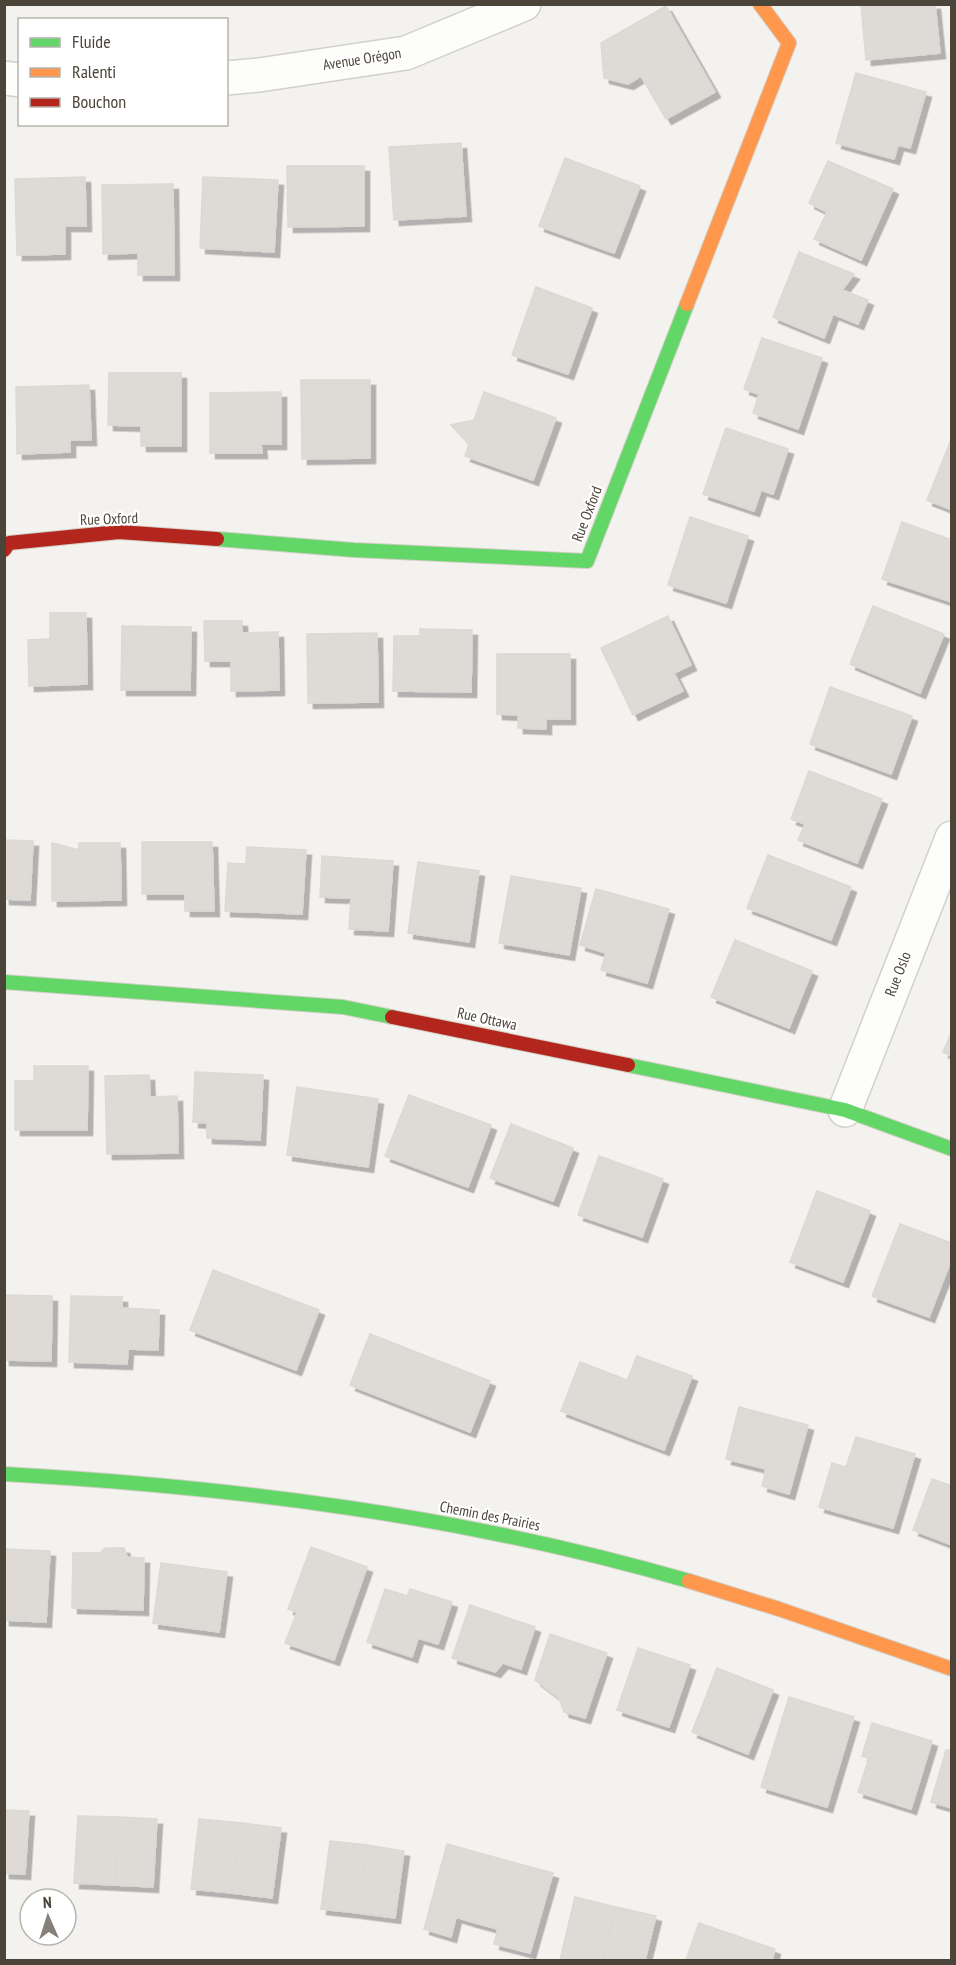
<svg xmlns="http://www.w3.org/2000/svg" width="956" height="1965" viewBox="0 0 956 1965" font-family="'PT Sans Narrow',sans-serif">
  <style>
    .building { fill: #dedbd6; stroke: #dcd9d4; stroke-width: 1.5; filter: url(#shadow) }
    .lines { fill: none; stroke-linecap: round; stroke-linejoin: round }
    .street-casing { stroke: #d2d0cb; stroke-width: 36 }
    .fast-casing { stroke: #d3cfc5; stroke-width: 16 }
    .slow-casing { stroke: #d3cfc5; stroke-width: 16 }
    .jam-casing { stroke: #d3cfc5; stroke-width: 16 }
    .street { stroke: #fdfdfc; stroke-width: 33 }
    .fast { stroke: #63d668; stroke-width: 14 }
    .slow { stroke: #ff974d; stroke-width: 14 }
    .jam { stroke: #b3261e; stroke-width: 14 }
    .labels { text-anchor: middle; stroke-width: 4.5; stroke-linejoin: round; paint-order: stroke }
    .street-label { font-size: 15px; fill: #4b4439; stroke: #fff }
  </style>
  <defs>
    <filter id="shadow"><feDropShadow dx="5.5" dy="5.5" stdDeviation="0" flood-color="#0004"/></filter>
  </defs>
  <rect width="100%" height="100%" fill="#f4f2ee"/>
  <g class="building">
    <polygon points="861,4 935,4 940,53 866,60"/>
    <polygon points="666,6 715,92 666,119 641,76 628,84 604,78 601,43"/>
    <polygon points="856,73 926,92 910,148 898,145 894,159 836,143"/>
    <polygon points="461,143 466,216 394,220 389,147"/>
    <polygon points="565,158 640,186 614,253 539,226"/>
    <polygon points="828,161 893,189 861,260 814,239 827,212 809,203"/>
    <polygon points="287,166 364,166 364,226 288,227"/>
    <polygon points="85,177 86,226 65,226 65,254 17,255 15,179"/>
    <polygon points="203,177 278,180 274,252 200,248"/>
    <polygon points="173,184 174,275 138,275 138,253 103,254 102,185"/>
    <polygon points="799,252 854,274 842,290 868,300 858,324 833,314 824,338 773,317"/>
    <polygon points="536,287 592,308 568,374 512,355"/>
    <polygon points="762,338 822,358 798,429 753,413 759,394 744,389"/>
    <polygon points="109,373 181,373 181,446 141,446 141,426 108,425"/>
    <polygon points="301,380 370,380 370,458 302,459"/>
    <polygon points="89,385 91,440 70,440 70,452 17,454 16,387"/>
    <polygon points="281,392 281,444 261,444 262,453 210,453 210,393"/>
    <polygon points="484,392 556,418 533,480 465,456 469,444 451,425 474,420"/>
    <polygon points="726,428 788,449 773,494 761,490 754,511 703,494"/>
    <polygon points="952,437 952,510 927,500"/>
    <polygon points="690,517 748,536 726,603 668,585"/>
    <polygon points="902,522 952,540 952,602 882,579"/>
    <polygon points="873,606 944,634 920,693 850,664"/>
    <polygon points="50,613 86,613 87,684 29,686 28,640 50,639"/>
    <polygon points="668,616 691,665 674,673 683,691 633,715 601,648"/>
    <polygon points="204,621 242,621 242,633 278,632 279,690 231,691 231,661 205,661"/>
    <polygon points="122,626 191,627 190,690 121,690"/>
    <polygon points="420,629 472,630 471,692 393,691 394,636 420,636"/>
    <polygon points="377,633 378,702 308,703 307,634"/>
    <polygon points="497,654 570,654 570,719 546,719 546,729 518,728 518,715 497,714"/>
    <polygon points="830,687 912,716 891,774 810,744"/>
    <polygon points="809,771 882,799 857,863 798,840 805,824 791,819"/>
    <polygon points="4,840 33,841 30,900 4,899"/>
    <polygon points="142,842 212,842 214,911 185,911 185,894 142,894"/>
    <polygon points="52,843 79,850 79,843 120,843 121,900 52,901"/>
    <polygon points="247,847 306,850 302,914 225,911 228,863 246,864"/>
    <polygon points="768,855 851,887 831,940 747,908"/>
    <polygon points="322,856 393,861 388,931 349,929 351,898 320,897"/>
    <polygon points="418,862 479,871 469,942 408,933"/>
    <polygon points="511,876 581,888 569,955 499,943"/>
    <polygon points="596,889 669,909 647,983 601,970 606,953 580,945"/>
    <polygon points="735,940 812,971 789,1028 711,997"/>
    <polygon points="952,1031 952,1056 943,1052"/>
    <polygon points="34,1066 88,1066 87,1130 15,1130 15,1081 34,1081"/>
    <polygon points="195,1072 263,1075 260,1140 207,1138 207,1123 193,1122"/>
    <polygon points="149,1075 150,1097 177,1096 178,1153 107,1154 105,1076"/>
    <polygon points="297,1087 378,1099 368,1167 287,1155"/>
    <polygon points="409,1095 491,1125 468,1187 385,1156"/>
    <polygon points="511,1124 573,1148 553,1201 490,1178"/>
    <polygon points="599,1156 663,1179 642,1237 578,1215"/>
    <polygon points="817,1191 870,1211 843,1282 790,1262"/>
    <polygon points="900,1224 952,1243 952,1258 929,1317 872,1296"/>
    <polygon points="213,1270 319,1310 296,1370 190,1330"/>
    <polygon points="4,1295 52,1296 51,1361 4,1360"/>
    <polygon points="71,1296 122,1297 122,1308 159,1310 158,1350 128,1349 127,1364 69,1362"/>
    <polygon points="370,1334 490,1381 470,1432 350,1385"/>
    <polygon points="637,1356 692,1376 664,1450 561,1411 580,1362 627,1380"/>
    <polygon points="739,1407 808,1425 789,1494 762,1486 766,1469 726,1459"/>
    <polygon points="856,1437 915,1454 893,1528 819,1507 832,1463 846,1467"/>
    <polygon points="932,1479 952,1486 952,1545 913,1530"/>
    <polygon points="311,1547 367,1567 334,1660 285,1643 297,1612 288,1609"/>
    <polygon points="105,1548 124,1548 127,1557 144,1558 143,1610 72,1608 73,1553 100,1553"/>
    <polygon points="4,1549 50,1551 46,1622 4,1620"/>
    <polygon points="161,1563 227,1572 219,1632 153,1623"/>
    <polygon points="385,1589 407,1596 410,1589 452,1602 438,1644 418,1638 412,1657 367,1642"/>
    <polygon points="470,1605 535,1627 521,1669 503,1663 495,1672 452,1658"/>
    <polygon points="550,1634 607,1653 585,1718 564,1712 559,1698 535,1680"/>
    <polygon points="638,1648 690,1665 669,1727 617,1710"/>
    <polygon points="717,1668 773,1690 748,1754 692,1732"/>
    <polygon points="789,1697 854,1717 827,1807 761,1787"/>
    <polygon points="872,1723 932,1741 911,1809 858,1792 869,1758 862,1756"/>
    <polygon points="946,1750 952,1751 952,1808 931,1802"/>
    <polygon points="4,1810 29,1811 25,1874 4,1873"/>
    <polygon points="78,1816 119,1817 115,1885 74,1883"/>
    <polygon points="119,1817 157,1819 153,1887 115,1885"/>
    <polygon points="199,1819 241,1823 232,1893 191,1889"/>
    <polygon points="241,1823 281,1828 272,1898 232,1893"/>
    <polygon points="330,1841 367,1845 358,1913 321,1909"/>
    <polygon points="447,1844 490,1856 472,1922 456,1917 451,1937 424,1929"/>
    <polygon points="367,1845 404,1851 395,1918 358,1913"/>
    <polygon points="490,1856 553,1873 530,1953 494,1944 498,1929 472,1922"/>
    <polygon points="575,1897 616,1907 603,1960 560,1960"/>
    <polygon points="616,1907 656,1916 645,1960 603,1960"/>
    <polygon points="699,1923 734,1935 725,1960 686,1960"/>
    <polygon points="734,1935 775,1949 772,1960 725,1960"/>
  </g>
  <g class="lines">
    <defs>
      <g id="street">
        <polyline points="4,78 20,80"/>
        <polyline points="226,78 259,75 406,53 524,4"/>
        <polyline points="845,1110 952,838"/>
      </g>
      <g id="fast">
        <polyline points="217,539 354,550 587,561 687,304"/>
        <polyline points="4,982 343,1007 392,1017"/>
        <polyline points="628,1065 845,1110 952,1149"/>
        <path d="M4,1474C236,1487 466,1516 689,1581"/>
      </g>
      <g id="slow">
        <polyline points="687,304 789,43 760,4"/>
        <polyline points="689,1581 779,1609 952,1669"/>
      </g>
      <g id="jam">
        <polyline points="4,550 9,543 119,532 217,539"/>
        <polyline points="392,1017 628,1065"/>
      </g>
    </defs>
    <use href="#street" class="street-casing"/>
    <use href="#fast" class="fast-casing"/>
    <use href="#slow" class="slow-casing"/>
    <use href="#jam" class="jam-casing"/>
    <use href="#street" class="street"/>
    <use href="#fast" class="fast"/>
    <use href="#slow" class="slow"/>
    <use href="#jam" class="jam"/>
  </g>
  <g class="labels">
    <g class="street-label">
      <text transform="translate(362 59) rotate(-9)" y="5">Avenue Orégon</text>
      <text transform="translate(587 514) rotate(-69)" y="5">Rue Oxford</text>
      <text transform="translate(109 519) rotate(-2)" y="5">Rue Oxford</text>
      <text transform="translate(898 974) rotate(-69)" y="5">Rue Oslo</text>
      <text transform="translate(487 1019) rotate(12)" y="5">Rue Ottawa</text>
      <text transform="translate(490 1516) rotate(11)" y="5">Chemin des Prairies</text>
    </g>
  </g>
  <rect width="956" height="1965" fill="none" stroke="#4b4439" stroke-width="12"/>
  <rect x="18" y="18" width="210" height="108" fill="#ffffff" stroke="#b7b4b0" stroke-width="1.5"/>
  <rect x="30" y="38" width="30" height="9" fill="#63d668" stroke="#b7b4b0" stroke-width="1.5"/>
  <text x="72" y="48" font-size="18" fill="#4b4439">Fluide</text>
  <rect x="30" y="68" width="30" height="9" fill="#ff974d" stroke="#b7b4b0" stroke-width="1.5"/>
  <text x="72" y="78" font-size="18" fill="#4b4439">Ralenti</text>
  <rect x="30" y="98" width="30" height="9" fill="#b3261e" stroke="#b7b4b0" stroke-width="1.5"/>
  <text x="72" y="108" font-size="18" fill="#4b4439">Bouchon</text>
  <g transform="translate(48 1917) rotate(357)"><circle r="28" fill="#ffffff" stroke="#b7b4b0" stroke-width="1.5"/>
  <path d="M0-4.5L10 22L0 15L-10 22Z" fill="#868178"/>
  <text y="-9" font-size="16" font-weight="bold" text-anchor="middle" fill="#4b4439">N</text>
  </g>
</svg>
